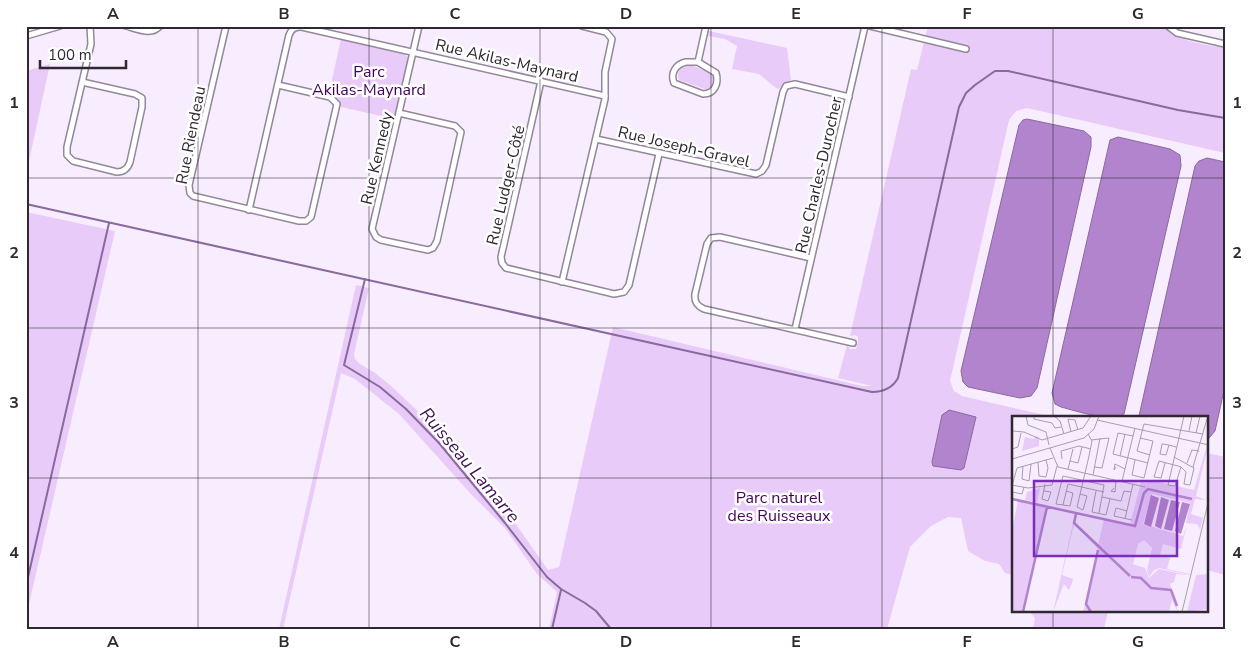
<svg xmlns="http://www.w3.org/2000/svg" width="1251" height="655" viewBox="0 0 1251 655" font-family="'Nunito Sans',sans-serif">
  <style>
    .green { fill: #e8cbf9 }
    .water { fill: #b284cd; stroke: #8a699e }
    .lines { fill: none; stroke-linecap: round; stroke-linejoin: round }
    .stream { stroke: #8a699e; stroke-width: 2 }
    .street-casing { stroke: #93879a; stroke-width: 8 }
    .street { stroke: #fff; stroke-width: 5 }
    .grid { fill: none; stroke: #2e2931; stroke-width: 1; stroke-opacity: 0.55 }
    .labels { text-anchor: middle; stroke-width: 5; stroke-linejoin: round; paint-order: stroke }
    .street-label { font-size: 16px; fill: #2e2931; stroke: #fff }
    .park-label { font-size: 16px; fill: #42005c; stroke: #fff }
    .water-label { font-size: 18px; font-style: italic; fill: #3d0f52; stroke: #fff }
    .inset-river { fill: none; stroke: #b284cd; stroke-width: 2.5 }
    .inset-road { fill: none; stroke: #a79fac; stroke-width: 1 }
    .view { fill: #7b2cbf; fill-opacity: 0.15; stroke: #7b2cbf; stroke-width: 2.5 }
    .inset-edge { fill: none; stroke: #2e2931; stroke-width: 2.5 }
    .neatline { fill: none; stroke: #2e2931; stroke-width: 2 }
    .grid-label { font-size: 16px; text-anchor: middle; font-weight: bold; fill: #2e2931 }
  </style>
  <rect width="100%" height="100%" fill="#f7edfe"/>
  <g class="green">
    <path d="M928,26H1164C1171,39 1210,47 1225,47V153L1027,108L1016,111L1009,120L950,381L954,391L962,396L1053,417L1014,418L1013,575L1005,573L999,564L985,561L968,551L961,518L948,517L931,526L910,547L887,629H549L557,592L537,574L505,528L470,493L399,414L355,379L341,373L283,629H279L356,285L369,288L354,354L355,359L360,364L375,373L390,385L423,416L445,447L478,488L491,495L503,506L548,570L559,567L613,327L862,386H872L838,378L847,345L850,349H856L858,342V337L855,335L850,336L911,69L917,70Z"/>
    <polygon points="709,31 787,48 791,80 784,83 779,89 776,88 759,74 732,69 737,46 725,39 708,36"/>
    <polygon points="341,39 401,53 408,57 395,119 341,107 337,98 329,93"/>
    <polygon points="50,64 26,175 26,71"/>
    <path d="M691,65L713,74L714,82L711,89L708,90L679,80C676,70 681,65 691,65Z"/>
    <polygon points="26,212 115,231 26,617"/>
    <polygon points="1207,453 1225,457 1225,575 1207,570"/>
    <polygon points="1029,611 1108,611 1104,629 1033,629 1035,618"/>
  </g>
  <g class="water">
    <polygon points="1027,119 1084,131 1091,137 1091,147 1037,388 1031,396 1020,398 968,387 963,382 961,371 1019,125 1023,120"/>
    <path d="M1118,137L1170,149L1180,155L1181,166L1124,414C1113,423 1076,411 1061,407L1055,404L1052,393L1110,140Z"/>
    <polygon points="1207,158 1225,162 1225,386 1215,431 1209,438 1207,438 1207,418 1140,418 1139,416 1195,166 1199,161"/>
    <polygon points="949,410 976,417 964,468 961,470 933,466 932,462 942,415"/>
  </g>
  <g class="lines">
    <g class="stream">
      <path d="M26,204L872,392C883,392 892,389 898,378L959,107L966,93L975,85L995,71H1008L1178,110L1225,118"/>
      <polyline points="365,279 344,365 380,387 406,409 439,443 505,523 547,577 561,589 585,603 596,611 611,629"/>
      <polyline points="26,586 109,223"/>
      <polyline points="552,629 561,590"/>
    </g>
    <defs>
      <g id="street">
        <path d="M126,26C137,29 152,36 160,26"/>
        <polyline points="226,26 189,185 190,193 193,196 299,221 306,221 311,217 337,104 330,97 278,85"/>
        <polyline points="870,26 966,49"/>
        <polyline points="1168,26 1177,33 1225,44"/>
        <polyline points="26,36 60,26"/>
        <path d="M686,62H698L716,73C719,83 715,94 703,94L674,83C670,73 676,64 686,62Z"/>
        <polyline points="698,62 706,26"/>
        <polyline points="541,81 501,257 502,263 506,268 614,294 624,292 629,285 659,154"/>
        <path d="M82,82L135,94L142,98V107L130,162C128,168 124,172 117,172L73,161L67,155V147L91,44L90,26"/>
        <polyline points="399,113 455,126 461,132 437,241 433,248 428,250 381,240 376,237 372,229 419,26"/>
        <polyline points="596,139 756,174 762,171 766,165 783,92 786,86 795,84 849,97"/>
        <path d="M249,210L289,35C292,27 298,26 306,28L605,96"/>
        <path d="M811,258L720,237L711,238L707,244L695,294C694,302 697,306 704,309L853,343"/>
        <polyline points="562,282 605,99 605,72 612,39 606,32 582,26"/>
        <polyline points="795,329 865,26"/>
      </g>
    </defs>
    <use href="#street" class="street-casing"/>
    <use href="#street" class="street"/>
  </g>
  <path class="grid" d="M198,26V629M369,26V629M540,26V629M711,26V629M882,26V629M1053,26V418M26,178H1225M26,328H1225M26,478H1014M1207,478H1225M1053,611V629"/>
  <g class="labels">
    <g class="street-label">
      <text transform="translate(507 60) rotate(13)" y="6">Rue Akilas-Maynard</text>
      <text transform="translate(190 135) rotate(-79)" y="6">Rue Riendeau</text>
      <text transform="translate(684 146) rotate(13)" y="6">Rue Joseph-Gravel</text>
      <text transform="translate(376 158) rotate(-77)" y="6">Rue Kennedy</text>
      <text transform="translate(818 175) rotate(-77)" y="6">Rue Charles-Durocher</text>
      <text transform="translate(505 185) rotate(-77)" y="6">Rue Ludger-Côté</text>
    </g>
    <g class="park-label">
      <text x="369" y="77">Parc<tspan x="369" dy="18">Akilas-Maynard</tspan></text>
      <text x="779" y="503">Parc naturel<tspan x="779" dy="18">des Ruisseaux</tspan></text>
    </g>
    <g class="water-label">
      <text transform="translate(470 465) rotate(50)" y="6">Ruisseau Lamarre</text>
    </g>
  </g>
  <g transform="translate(1012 416)">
    <rect width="196" height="196" fill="#f7edfe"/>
    <path d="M23,20L27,21V30L10,35L13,21L22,23ZM195,29L196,30L184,80L194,84L183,83L179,98L191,102L188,113L185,108L174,107L178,87L140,78L131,108L171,120L175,108L169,133L151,128L148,139L158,142L155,153L178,158V159L147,152L142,154L137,161L135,154L140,132L132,124L126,128L121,148L133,152L137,162L147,153L175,159L164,158L162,166L158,168L166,196L160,184L157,196H71L86,133L62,108L50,159L61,163L60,167L57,174L52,168L41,196L63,98V106L86,130L92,103L118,108L129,66L135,67L137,64L182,74ZM28,72L25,87L13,84L15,76ZM6,85L36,92L11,196H0V113ZM196,158V193L175,196L184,159Z" fill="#e8cbf9"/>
    <path d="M139,79L147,82L139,111L132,108ZM149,81L157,84L149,113L143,110ZM159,84L168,86L160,115L152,113ZM170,86L178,88L169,118L163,115Z" fill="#b284cd"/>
    <path class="inset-river" d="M0,83L123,110L132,77L136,73L180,83M64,98L62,107L118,160M119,161L129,162L139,172L159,174L165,190M11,196L35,91M79,196L74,188L86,134"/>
    <path class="inset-road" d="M14,0L16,9L34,16L37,29M22,0V3L40,7L43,12L49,11M42,0L48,5L52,18M85,4L197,29M0,15L12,16L30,24L71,12L79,0M177,15L180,0M59,16L56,3L63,4L66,14M184,17L188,0M121,20L106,17L101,38L136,47M79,24L97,22M157,29L154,39L148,38L150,28H151L157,29L164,31M38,32L46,51L133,71M0,33L6,31L9,17M138,39L125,35L132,8L191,18M108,40L113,18M0,43L72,22L82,13L87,0M50,43L49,35L67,30L79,33M123,44L120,59L132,62L141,25L128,22M58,45L66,47L70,31M26,46L27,60L34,61L36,52L34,44M153,47L149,62L142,61L147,45L166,50L169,51L174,56L172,68L178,69L182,52L162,41M175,47L180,34L187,35M11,50L10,63L17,65L19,48M83,51L90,52L97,22M104,51L102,54L103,48L113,53M169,51L163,70L156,69L172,0M181,51L195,3M56,53L61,33M81,59L88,22M110,65L123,12M0,69L16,72L40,69L45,50M0,70L5,52L41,42M102,72L99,75L103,76L104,64M32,75L39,76L36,85L30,83L33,68M54,75L61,77L58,90L44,88L51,60L92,69L87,97M84,75L80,96L94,99L98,83M0,76L10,78L12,71M68,78L75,80L71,94L65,91L77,40L80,25L76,18M90,81L109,85L112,75L119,76M51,89L56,68L92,76M115,95L104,92L102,100L120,104M113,103L121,68M170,196L197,83"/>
    <path class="view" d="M22,65H165V140H22Z"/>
    <rect width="196" height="196" class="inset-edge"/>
  </g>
  <rect width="1251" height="655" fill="none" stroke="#ffffff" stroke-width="55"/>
  <path d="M40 60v8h86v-8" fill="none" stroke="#2e2931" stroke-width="2.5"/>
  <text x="48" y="60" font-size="15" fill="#2e2931" stroke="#ffffff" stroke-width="4" paint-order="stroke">100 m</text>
  <rect x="28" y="28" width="1196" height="600" class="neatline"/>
  <g class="grid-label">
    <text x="113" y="19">A</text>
    <text x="284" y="19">B</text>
    <text x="455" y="19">C</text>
    <text x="626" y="19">D</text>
    <text x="796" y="19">E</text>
    <text x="967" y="19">F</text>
    <text x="1138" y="19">G</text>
    <text x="14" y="108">1</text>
    <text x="1237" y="108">1</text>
    <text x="14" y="258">2</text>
    <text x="1237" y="258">2</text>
    <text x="14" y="408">3</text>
    <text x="1237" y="408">3</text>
    <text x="14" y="558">4</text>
    <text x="1237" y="558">4</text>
    <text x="113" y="647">A</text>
    <text x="284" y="647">B</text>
    <text x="455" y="647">C</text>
    <text x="626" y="647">D</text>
    <text x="796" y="647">E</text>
    <text x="967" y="647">F</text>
    <text x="1138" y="647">G</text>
  </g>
</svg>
